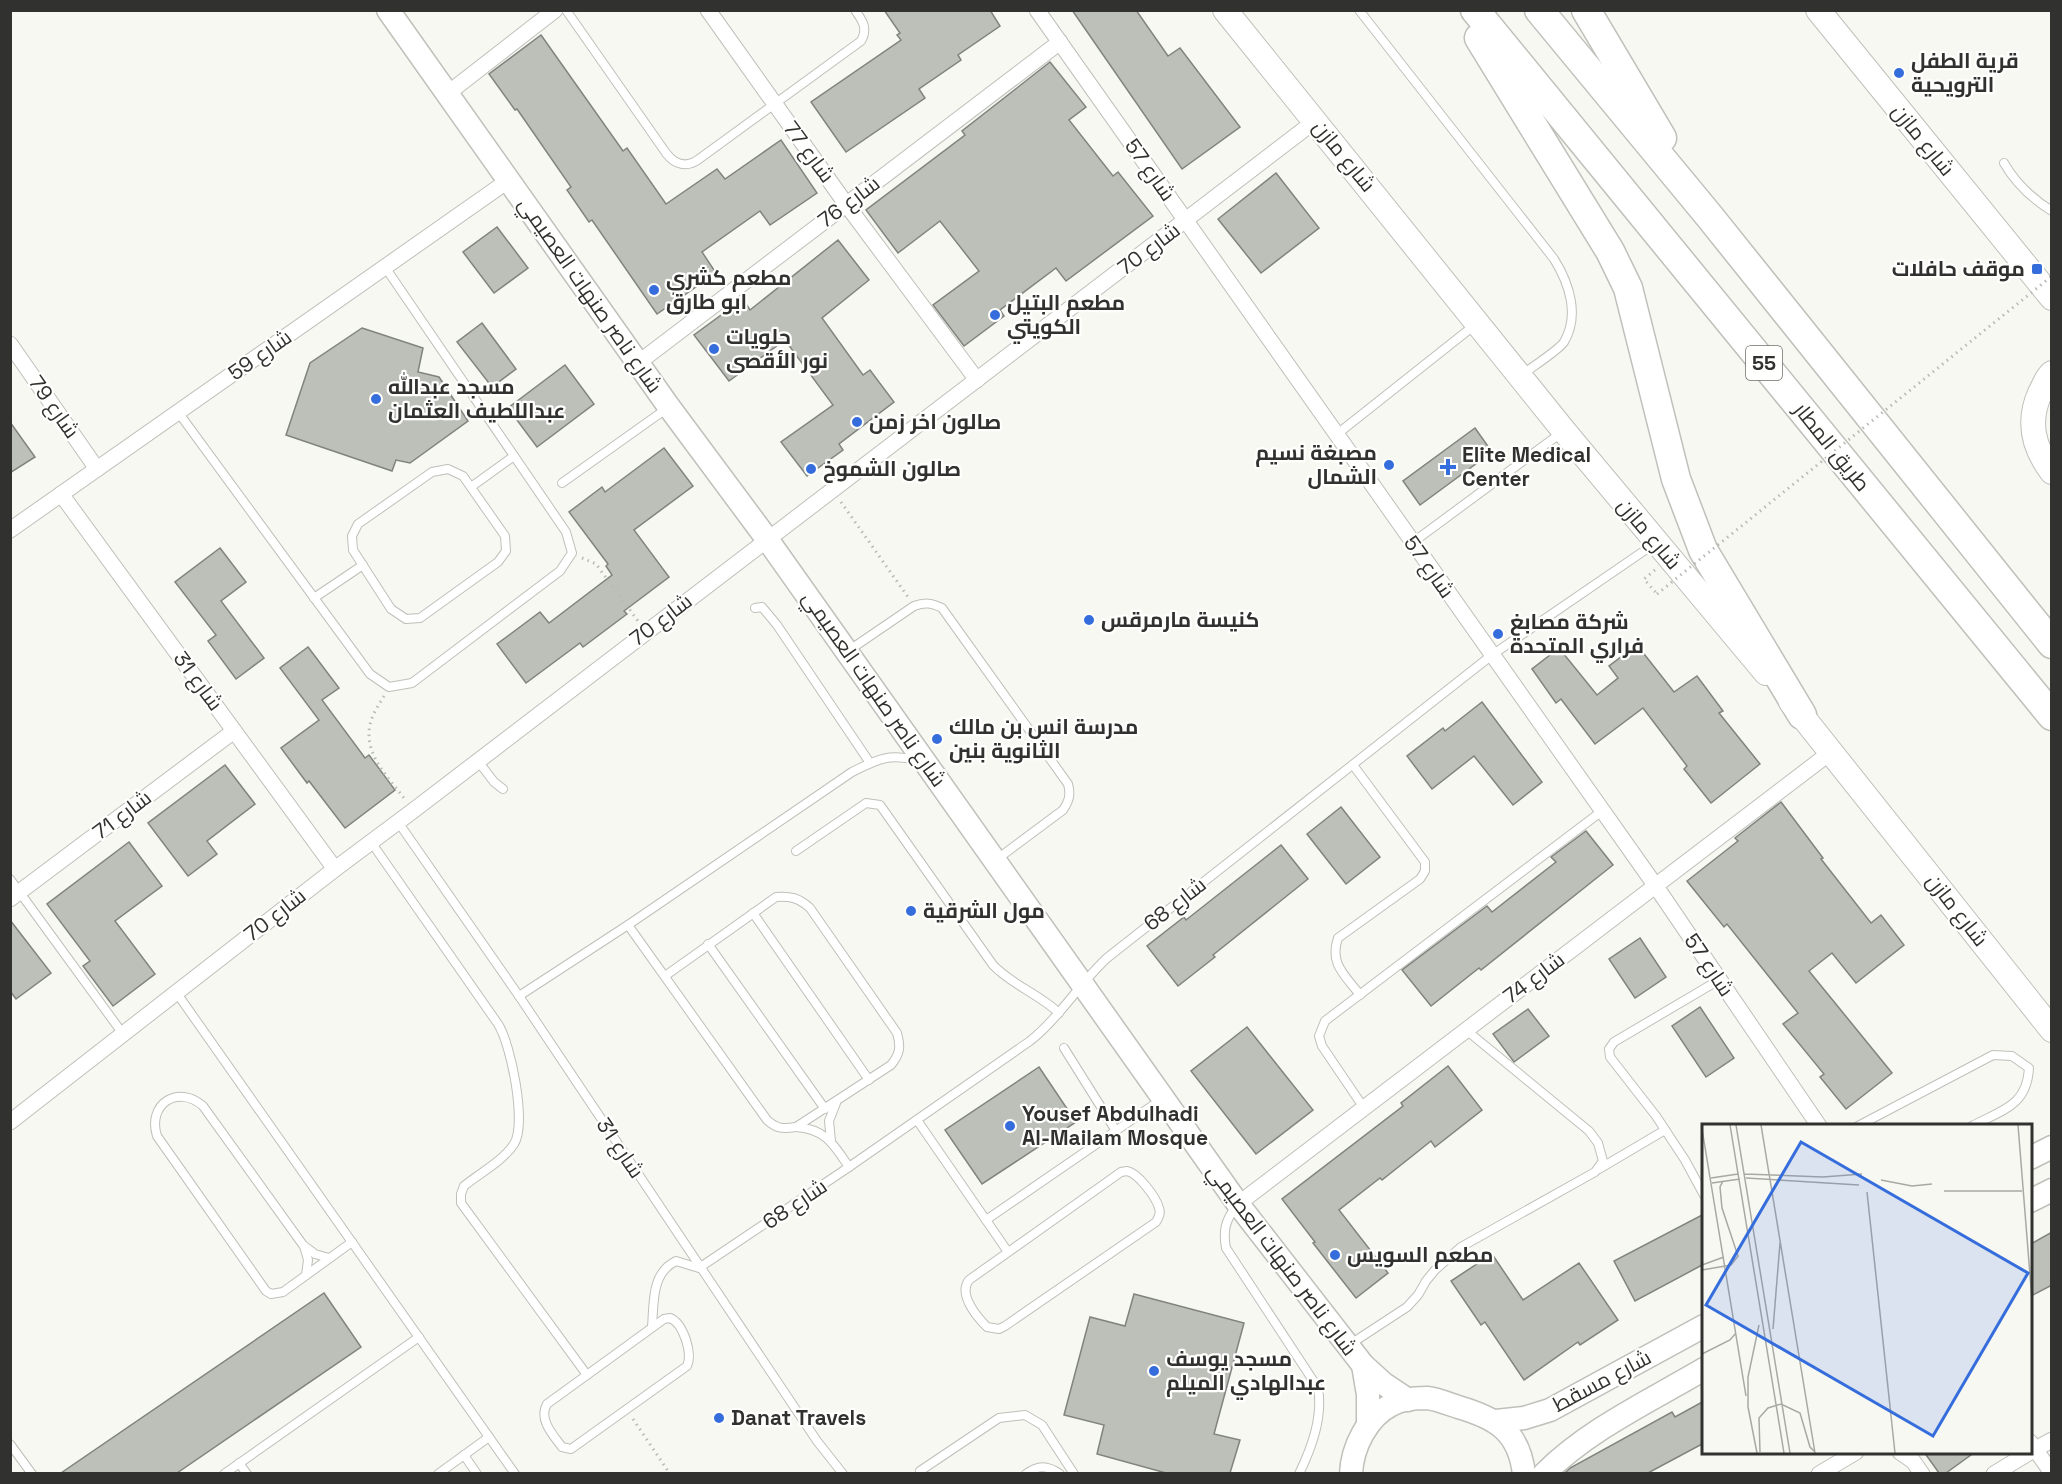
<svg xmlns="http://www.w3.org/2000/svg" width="2062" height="1484" viewBox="0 0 2062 1484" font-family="'Space Grotesk',Cairo,sans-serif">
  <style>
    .building { fill: #bdbfb9; stroke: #81837e; stroke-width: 1.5 }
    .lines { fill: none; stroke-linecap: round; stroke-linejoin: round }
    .lane-casing { stroke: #bec0ba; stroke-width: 10 }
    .street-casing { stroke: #bec0ba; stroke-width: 17 }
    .secondary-casing { stroke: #bec0ba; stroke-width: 25 }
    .primary-casing { stroke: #bec0ba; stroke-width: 26 }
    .highway-casing { stroke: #bec0ba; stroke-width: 31 }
    .path { stroke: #b9bab5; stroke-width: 3; stroke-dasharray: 1.5 4.5; stroke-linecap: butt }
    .lane { stroke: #fff; stroke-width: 8 }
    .street { stroke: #fff; stroke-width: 15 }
    .secondary { stroke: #fff; stroke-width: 22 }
    .primary { stroke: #fff; stroke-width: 24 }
    .highway { stroke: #fff; stroke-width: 28 }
    .path-bridge { stroke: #b9bab5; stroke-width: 3; stroke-dasharray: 1.5 4.5; stroke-linecap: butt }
    .poi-dot { fill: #366ddc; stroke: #fffffe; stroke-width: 2 }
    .labels { text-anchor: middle; stroke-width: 4.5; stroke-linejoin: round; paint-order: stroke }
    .shield { fill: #fffffe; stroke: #6f706d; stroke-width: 1.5 }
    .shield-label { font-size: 20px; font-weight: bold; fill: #31322f }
    .poi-label { font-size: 21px; font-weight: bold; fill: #31322f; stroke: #fffffe; text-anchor: start }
    .street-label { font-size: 21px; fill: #31322f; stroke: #fffffe }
    .inset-road { fill: none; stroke: #a8a9a4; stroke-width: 1.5 }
    .view { fill: #366ddc; fill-opacity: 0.15; stroke: #366ddc; stroke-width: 3 }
    .inset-edge { fill: none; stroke: #31322f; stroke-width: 3 }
  </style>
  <rect width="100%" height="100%" fill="#f7f8f2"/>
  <g class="building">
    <polygon points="884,10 990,10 1000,26 958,55 961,60 919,89 925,98 846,152 811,102 901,40 897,35 900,33"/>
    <polygon points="1072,10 1136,10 1168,56 1180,48 1240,127 1182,169"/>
    <polygon points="541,35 623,151 627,148 666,204 717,169 725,179 781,140 817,193 770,225 760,211 702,252 716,273 657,314 592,220 589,222 567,190 571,187 517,109 515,110 489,74"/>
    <polygon points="1050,62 1086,107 1069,120 1113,176 1118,172 1153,216 1066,281 1056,268 1000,310 1004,316 964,346 933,305 979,271 940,221 898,253 866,210 965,135 962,131"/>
    <polygon points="1276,173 1319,228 1261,273 1218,219"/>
    <polygon points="497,227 528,268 494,293 463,252"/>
    <polygon points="838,240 869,280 822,318 863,375 870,370 894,402 839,444 843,450 807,476 781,442 833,405 785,340 729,381 694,335 743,299 750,310"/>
    <polygon points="482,323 516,369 492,387 457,342"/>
    <polygon points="362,328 423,348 418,372 439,377 468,421 410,463 396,460 392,471 286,435 310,363"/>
    <polygon points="565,365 594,404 537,447 508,408"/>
    <polygon points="10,422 35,457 10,473"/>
    <polygon points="1475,428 1492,452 1420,505 1403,481"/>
    <polygon points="664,448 693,486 634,530 669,577 624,611 627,614 583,647 580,643 526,683 497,644 540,612 549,623 612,575 606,566 608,564 569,512 602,487 605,492"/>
    <polygon points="220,548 246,582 221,601 264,658 236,679 208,641 216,635 175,582"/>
    <polygon points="1637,645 1674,692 1697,676 1723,711 1719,713 1760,764 1711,803 1684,769 1687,766 1643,708 1595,744 1561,699 1556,703 1532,669 1559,648 1597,695 1618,678 1609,666"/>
    <polygon points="308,647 339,688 322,700 365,758 369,755 395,790 345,828 309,781 307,783 281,748 319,720 280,668"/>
    <polygon points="1482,702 1542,782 1513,805 1474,756 1432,789 1407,756 1443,728 1445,731"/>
    <polygon points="225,765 255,804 207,841 217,854 188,876 148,823"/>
    <polygon points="1781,802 1823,858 1821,859 1871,923 1881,915 1904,945 1856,983 1832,953 1809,971 1892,1073 1846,1109 1820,1077 1824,1074 1783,1024 1798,1013 1727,924 1724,927 1687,881 1738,841 1735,838"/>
    <polygon points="1341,807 1380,857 1346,884 1307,834"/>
    <polygon points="1586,831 1613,865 1481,970 1479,968 1431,1006 1402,970 1487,906 1492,912 1556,862 1551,857"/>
    <polygon points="129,842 162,886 115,921 155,974 113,1006 83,966 90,961 47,904"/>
    <polygon points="1281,845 1308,879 1213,955 1215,957 1178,986 1147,946 1184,917 1186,920"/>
    <polygon points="10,920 51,973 16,999 10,991"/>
    <polygon points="1640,938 1666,977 1635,998 1609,959"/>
    <polygon points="1700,1007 1734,1058 1706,1077 1672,1026"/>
    <polygon points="1528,1009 1549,1036 1514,1062 1493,1034"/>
    <polygon points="1247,1027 1313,1110 1256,1154 1191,1071"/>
    <polygon points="1448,1066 1482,1110 1435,1147 1431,1141 1382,1180 1380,1178 1339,1210 1388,1273 1356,1298 1313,1243 1315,1242 1282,1199 1403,1106 1401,1103"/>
    <polygon points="1039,1067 1076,1122 982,1184 945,1130"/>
    <polygon points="1704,1214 1704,1264 1635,1301 1614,1261"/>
    <polygon points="2052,1232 2052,1285 2031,1296 2031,1244"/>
    <polygon points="1492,1254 1523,1300 1579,1263 1618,1320 1580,1345 1578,1342 1524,1380 1485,1322 1481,1325 1451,1281"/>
    <polygon points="324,1293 361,1347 177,1473 61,1473"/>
    <polygon points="1134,1294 1244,1323 1214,1434 1240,1440 1230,1473 1166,1473 1097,1454 1104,1425 1064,1415 1090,1317 1125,1326"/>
    <polygon points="1704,1401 1704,1443 1648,1473 1565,1473 1570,1468 1672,1412 1675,1417"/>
    <polygon points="1924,1452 1975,1452 1946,1473 1939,1473"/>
  </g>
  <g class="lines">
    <defs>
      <g id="lane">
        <path d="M566,10L666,153C675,165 687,168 699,159L861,41C868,29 863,21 855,10"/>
        <path d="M1359,10L1554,259C1569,283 1580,315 1564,342C1559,350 1532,367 1523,374"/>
        <path d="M2004,163C2016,184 2031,198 2052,211"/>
        <polyline points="178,412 370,674 389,687 412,683 560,571 572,553 566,532 385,267"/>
        <polyline points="1336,435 1476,324"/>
        <polygon points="448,469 463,476 505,536 506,551 498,562 420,618 406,619 391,609 353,550 352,536 358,524 432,472"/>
        <polyline points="562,483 666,409"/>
        <polyline points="471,487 514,456"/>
        <polyline points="1412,543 1561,433"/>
        <polyline points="314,598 363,565"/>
        <polyline points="755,608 762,607 777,625 870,763"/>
        <path d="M848,651L914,606C925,602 932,603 942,608L1068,784C1071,795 1069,801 1063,810L996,860"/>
        <polyline points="478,761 494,782 503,789"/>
        <path d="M1353,765L1425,862V871L1420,879L1338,938C1329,964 1345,975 1360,995"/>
        <polyline points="398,822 519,996 817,1441 843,1474"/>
        <path d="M371,842L498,1024C511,1044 527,1124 514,1144C503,1161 480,1173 464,1186L461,1194V1203L587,1375"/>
        <path d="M796,851L866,803L880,805L993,965C1012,985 1039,994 1059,1013"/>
        <polyline points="10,879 123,1034"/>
        <polyline points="753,913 869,1080"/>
        <path d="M628,925L767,1120C777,1129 783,1129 796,1127L891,1065C900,1054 901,1047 897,1033L810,908C799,898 791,896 776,897L665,976"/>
        <polyline points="708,944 825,1109"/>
        <polyline points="176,992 515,1474"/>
        <path d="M519,996L628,925L852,772C876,760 888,753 916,760"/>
        <polyline points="1064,1048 1116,1131"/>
        <polyline points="1364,1108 1322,1046 1319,1036 1325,1021 1602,811"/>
        <polyline points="917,1120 1008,1252"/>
        <path d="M1858,1126L1993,1055L2012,1056L2029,1068C2027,1106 2002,1110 1972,1126"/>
        <path d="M796,1127C826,1129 834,1145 849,1167"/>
        <polyline points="831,1141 829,1121 836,1103"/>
        <polyline points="1599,1169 1665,1130"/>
        <path d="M1127,1171C1138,1173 1156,1197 1159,1208C1161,1213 1159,1217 1156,1222L1005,1326L999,1329L987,1327C976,1316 958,1294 969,1280L1121,1172Z"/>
        <polyline points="1704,1195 1685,1160 1656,1116 1610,1057 1609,1049 1614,1042 1719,980"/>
        <path d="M1236,1207C1225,1220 1223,1232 1226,1248L1318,1388C1323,1417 1312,1447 1299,1474"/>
        <polyline points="986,1220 1162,1099"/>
        <polyline points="304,1246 308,1260 306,1275"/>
        <path d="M329,1258L315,1254L303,1245L203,1106C178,1084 147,1104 157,1136L266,1291L271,1294L283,1292L352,1242"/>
        <path d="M670,1318C683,1323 693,1353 687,1366L571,1449L562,1447C553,1435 538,1419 547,1404L664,1319Z"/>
        <path d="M652,1327C654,1303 651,1273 676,1261L699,1268L849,1167L1030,1041C1060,1017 1079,984 1107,958L1492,655L1654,544"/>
        <polyline points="1349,1345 1407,1307 1418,1295 1426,1281 1435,1270 1461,1247 1595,1172 1603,1161 1598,1143 1589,1131 1466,1030"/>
        <polyline points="10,1444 32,1474"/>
        <polyline points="464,1455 477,1474"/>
        <polyline points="239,1463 247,1474"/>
        <polyline points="920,1471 999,1418 1025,1415 1042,1425 1074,1474"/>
        <polyline points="224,1474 419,1337"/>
        <polyline points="438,1474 489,1437"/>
        <path d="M1026,1474C1038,1465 1047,1465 1060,1474"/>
      </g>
      <g id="street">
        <polyline points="708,10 846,204 977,380"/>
        <polyline points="1037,10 1655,885 1819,1126"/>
        <polyline points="447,94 555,10"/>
        <polyline points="10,344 97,469"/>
        <polyline points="638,363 1060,42"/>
        <polyline points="61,494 335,869"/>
        <polyline points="10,530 509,180"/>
        <polyline points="10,899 234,731"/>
        <polyline points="10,1122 335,869 414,810 1315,121"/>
        <polyline points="1238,1204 1831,752"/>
        <polyline points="2030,1442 2052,1473"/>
        <polyline points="1900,1452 1913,1461 1922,1474"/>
        <polyline points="2030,1452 2052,1440"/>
        <polyline points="1819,1474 1856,1452"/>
        <polyline points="1994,1474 2030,1452"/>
      </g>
      <g id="secondary">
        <polyline points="388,10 669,407 767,539 1238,1204 1363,1365 1384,1384 1408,1400"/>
        <polyline points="2030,1158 2052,1147"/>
        <polyline points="2030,1201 2052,1190"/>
        <polyline points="1363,1365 1368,1395 1368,1425"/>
        <polyline points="1496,1421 1524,1418 1550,1410 1704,1326"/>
        <path d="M1351,1474C1352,1448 1367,1417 1391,1405C1401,1399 1416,1398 1427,1398C1437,1399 1449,1404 1458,1407C1496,1418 1519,1431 1524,1474"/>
        <path d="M1544,1474C1589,1429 1650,1401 1704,1369"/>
      </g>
      <g id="primary">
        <polyline points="1225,10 1564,431 1766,673"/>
        <polyline points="1818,10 2052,298"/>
        <path d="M2052,373C2046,378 2044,386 2040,393C2027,422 2033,447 2052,472"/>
        <polyline points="1791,702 2052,1030"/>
      </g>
      <g id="highway">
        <polyline points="1475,10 2052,716"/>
        <polyline points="1539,10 1710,217 2052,644"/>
        <polyline points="1586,10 1662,138"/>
        <polyline points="1479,38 1610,251 1628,288 1676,479 1703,550 1802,715"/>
      </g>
    </defs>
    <use href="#lane" class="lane-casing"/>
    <use href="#street" class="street-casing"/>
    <use href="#secondary" class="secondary-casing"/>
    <use href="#primary" class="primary-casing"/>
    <use href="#highway" class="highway-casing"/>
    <g class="path">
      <polyline points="841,502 908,597"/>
      <polyline points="582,558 596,564 638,621"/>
      <polyline points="1655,570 1644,579 1657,594"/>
      <path d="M384,696C380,703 375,710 372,718C360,750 386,775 404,798"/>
      <polyline points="633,1419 670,1474"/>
    </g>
    <use href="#lane" class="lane"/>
    <use href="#street" class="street"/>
    <use href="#secondary" class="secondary"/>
    <use href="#primary" class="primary"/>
    <use href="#highway" class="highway"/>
    <polyline class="path-bridge" points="1657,594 2052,276"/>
  </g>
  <g class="poi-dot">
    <circle cx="1899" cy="73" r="6"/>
    <rect x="2031" y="263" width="12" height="12" rx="3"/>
    <circle cx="654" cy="290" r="6"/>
    <circle cx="995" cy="315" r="6"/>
    <circle cx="714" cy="349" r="6"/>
    <circle cx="376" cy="399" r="6"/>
    <circle cx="857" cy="422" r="6"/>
    <circle cx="1389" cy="465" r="6"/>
    <path d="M1445 458h6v6h6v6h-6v6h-6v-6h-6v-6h6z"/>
    <circle cx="811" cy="469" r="6"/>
    <circle cx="1089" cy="620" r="6"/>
    <circle cx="1498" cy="634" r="6"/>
    <circle cx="937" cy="739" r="6"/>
    <circle cx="911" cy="911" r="6"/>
    <circle cx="1010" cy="1126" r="6"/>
    <circle cx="1335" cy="1255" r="6"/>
    <circle cx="1154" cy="1371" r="6"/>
    <circle cx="719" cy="1418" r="6"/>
  </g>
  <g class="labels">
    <rect class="shield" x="1746" y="346" width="36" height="34" rx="4.5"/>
    <g class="shield-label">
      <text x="1764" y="370">55</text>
    </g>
    <g class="poi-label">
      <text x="1911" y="68">قرية الطفل<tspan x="1911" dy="24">الترويحية</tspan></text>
      <text x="2025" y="276" text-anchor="end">موقف حافلات</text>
      <text x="666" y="285">مطعم كشري<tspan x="666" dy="24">ابو طارق</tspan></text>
      <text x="1007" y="310">مطعم البتيل<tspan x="1007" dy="24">الكويتي</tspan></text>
      <text x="726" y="344">حلويات<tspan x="726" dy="24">نور الأقصى</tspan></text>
      <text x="388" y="394">مسجد عبدالله<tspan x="388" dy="24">عبداللطيف العثمان</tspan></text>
      <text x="869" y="429">صالون اخر زمن</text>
      <text x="1377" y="460" text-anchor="end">مصبغة نسيم<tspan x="1377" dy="24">الشمال</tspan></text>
      <text x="1462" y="462">Elite Medical<tspan x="1462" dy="24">Center</tspan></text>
      <text x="823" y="476">صالون الشموخ</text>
      <text x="1101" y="627">كنيسة مارمرقس</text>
      <text x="1510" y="629">شركة مصابغ<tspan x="1510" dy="24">فراري المتحدة</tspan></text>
      <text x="949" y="734">مدرسة انس بن مالك<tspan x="949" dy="24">الثانوية بنين</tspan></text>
      <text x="923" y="918">مول الشرقية</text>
      <text x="1022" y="1121">Yousef Abdulhadi<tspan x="1022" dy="24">Al-Mailam Mosque</tspan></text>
      <text x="1347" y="1262">مطعم السويس</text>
      <text x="1166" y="1366">مسجد يوسف<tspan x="1166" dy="24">عبدالهادي الميلم</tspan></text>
      <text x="731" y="1425">Danat Travels</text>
    </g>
    <g class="street-label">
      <text transform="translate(1923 140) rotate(51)" y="7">شارع مازن</text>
      <text transform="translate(809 152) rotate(54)" y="7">شارع 77</text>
      <text transform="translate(1344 156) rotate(51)" y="7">شارع مازن</text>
      <text transform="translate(1150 170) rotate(55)" y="7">شارع 57</text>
      <text transform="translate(849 202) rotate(-37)" y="7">شارع 76</text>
      <text transform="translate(1149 249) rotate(-37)" y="7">شارع 70</text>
      <text transform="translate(590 295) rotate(55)" y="7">شارع ناصر صنهات العصيمي</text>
      <text transform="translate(260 355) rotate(-35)" y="7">شارع 59</text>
      <text transform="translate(54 407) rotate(55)" y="7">شارع 79</text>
      <text transform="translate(1832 447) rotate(51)" y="7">طريق المطار</text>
      <text transform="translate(1649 534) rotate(50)" y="7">شارع مازن</text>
      <text transform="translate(1429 567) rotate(55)" y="7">شارع 57</text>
      <text transform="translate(661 620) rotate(-37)" y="7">شارع 70</text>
      <text transform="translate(198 681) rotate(54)" y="7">شارع 31</text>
      <text transform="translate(874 689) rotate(55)" y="7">شارع ناصر صنهات العصيمي</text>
      <text transform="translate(122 815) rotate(-37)" y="7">شارع 71</text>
      <text transform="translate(1175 904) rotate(-38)" y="7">شارع 68</text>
      <text transform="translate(1957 910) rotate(52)" y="7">شارع مازن</text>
      <text transform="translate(275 915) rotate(-38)" y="7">شارع 70</text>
      <text transform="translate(1709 965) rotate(56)" y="7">شارع 57</text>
      <text transform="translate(1534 978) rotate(-37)" y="7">شارع 74</text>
      <text transform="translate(620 1148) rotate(56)" y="7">شارع 31</text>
      <text transform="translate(795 1204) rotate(-34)" y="7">شارع 68</text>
      <text transform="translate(1282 1260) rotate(53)" y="7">شارع ناصر صنهات العصيمي</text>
      <text transform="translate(1602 1381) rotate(-28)" y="7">شارع مسقط</text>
    </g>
  </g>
  <g transform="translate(1702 1124)">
    <rect width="330" height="330" fill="#f7f8f2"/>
    <path class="inset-road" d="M28,1L82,329M34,1L88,329M59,1L113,329M316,1L330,176M0,5L44,272M42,50L121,53L160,50M9,54L36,50M44,54L157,61M179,56L210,62L230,60M10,59L38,55M242,67H320M165,68L193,329M0,141L22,133M0,146L29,141L36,132L20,84L18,63L21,57M71,205L78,119M0,230L28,216L34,209M46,283L55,329M46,284V253L57,201M58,328L57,294L66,284L79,280L98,289L108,323L113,328"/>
    <path class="view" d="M99,18L326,149L231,312L4,181Z"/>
    <rect width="330" height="330" class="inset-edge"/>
  </g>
  <rect width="2062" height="1484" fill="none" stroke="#31322f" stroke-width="24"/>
</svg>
